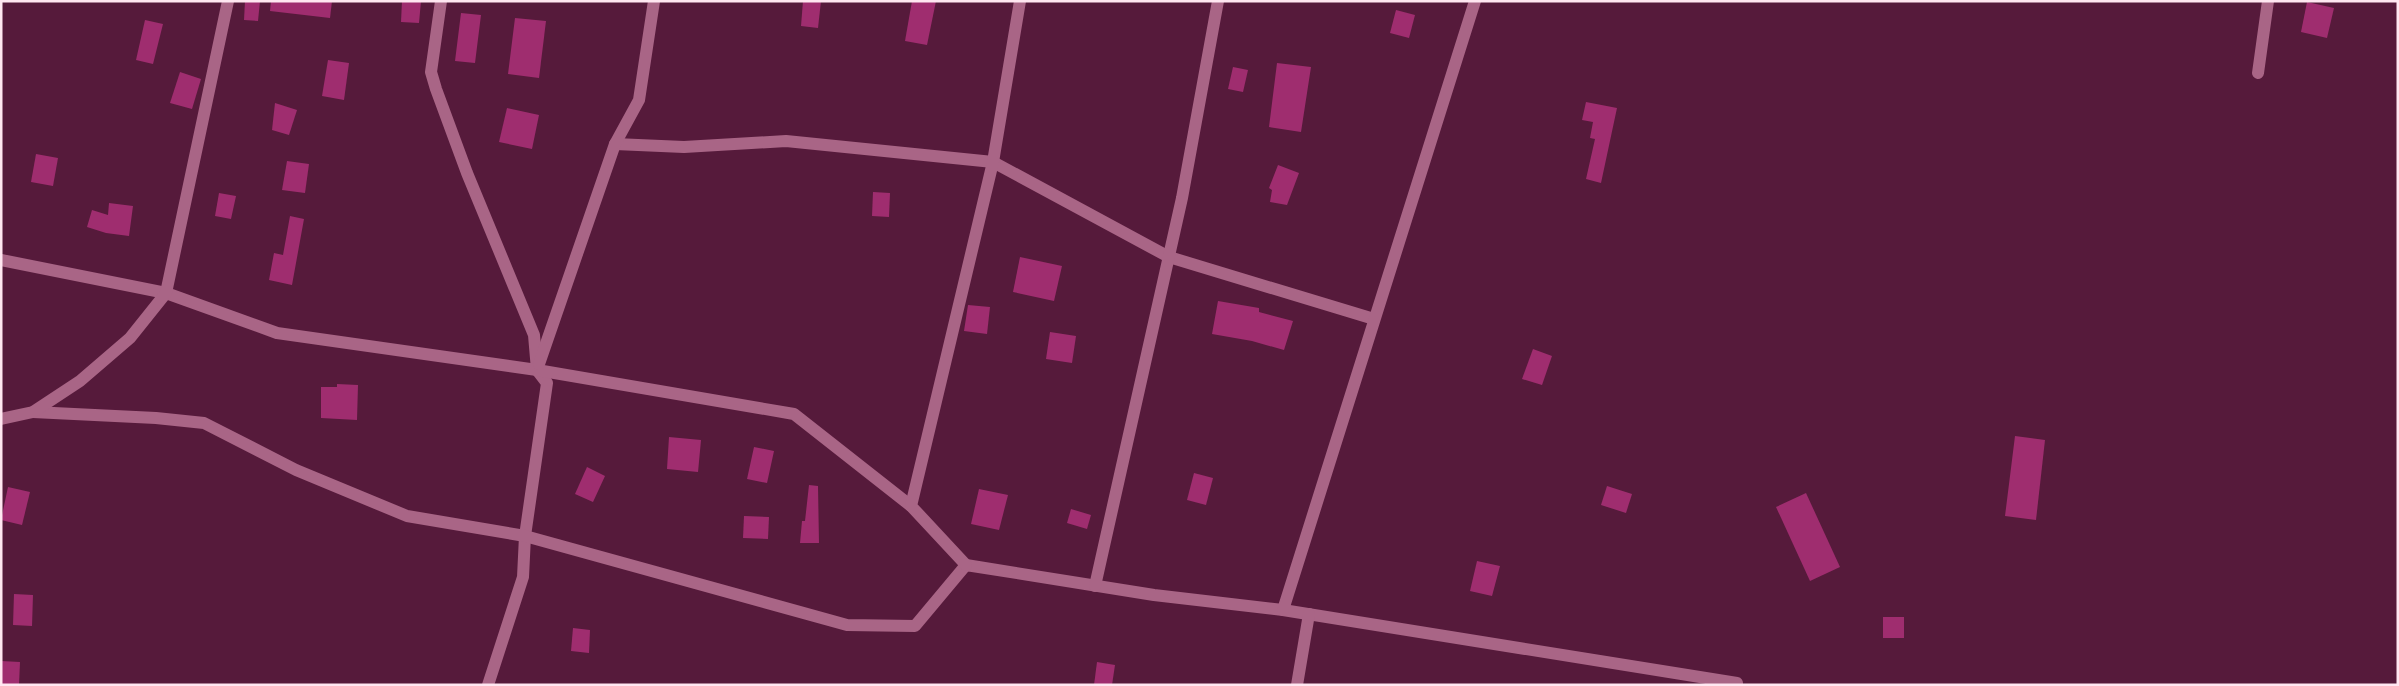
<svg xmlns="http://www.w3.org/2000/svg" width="2399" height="686" viewBox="0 0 2399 686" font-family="'PT Sans Narrow',sans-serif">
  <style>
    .building { fill: #9f2d6f }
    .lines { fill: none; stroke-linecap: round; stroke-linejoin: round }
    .minor { stroke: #a96586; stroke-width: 12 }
  </style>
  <rect width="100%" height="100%" fill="#561a3b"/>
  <g class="building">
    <polygon points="245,1 260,1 258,21 244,20"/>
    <polygon points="271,1 332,1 330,18 270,11"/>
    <polygon points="402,1 421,1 419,23 401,22"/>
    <polygon points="803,1 821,1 818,28 801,26"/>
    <polygon points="912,1 936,1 927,45 905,41"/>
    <polygon points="2307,2 2334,8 2327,38 2301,32"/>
    <polygon points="1396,10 1415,15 1409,38 1390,33"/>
    <polygon points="461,13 481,15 475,63 455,61"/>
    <polygon points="515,18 546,21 539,78 508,74"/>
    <polygon points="145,20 163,24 153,64 136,60"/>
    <polygon points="328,60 349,63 344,100 322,96"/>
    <polygon points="1277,63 1311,67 1301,132 1269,127"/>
    <polygon points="1233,67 1248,70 1243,92 1228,89"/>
    <polygon points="180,72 201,79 192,109 170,103"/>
    <polygon points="1586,102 1617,108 1601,183 1586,179 1595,139 1590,138 1593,122 1582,120"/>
    <polygon points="275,103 297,110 289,135 272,130"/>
    <polygon points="507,108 539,115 532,149 499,142"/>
    <polygon points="36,154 58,158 53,186 31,182"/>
    <polygon points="287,161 309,164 305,193 282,190"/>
    <polygon points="1278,165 1299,173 1287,205 1270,202 1272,190 1269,188"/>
    <polygon points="873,192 890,193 889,217 872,216"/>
    <polygon points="219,193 236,196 231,219 215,216"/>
    <polygon points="109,203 133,206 129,236 106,233 87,227 92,210 108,215"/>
    <polygon points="290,216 304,219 292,285 269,280 274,253 283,255"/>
    <polygon points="1020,257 1062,266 1054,301 1013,292"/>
    <polygon points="1218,301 1259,308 1259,312 1293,321 1284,350 1252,341 1212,334"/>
    <polygon points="968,305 990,307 987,334 964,331"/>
    <polygon points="1050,332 1076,336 1072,363 1046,359"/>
    <polygon points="1533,349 1552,356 1542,385 1522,379"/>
    <polygon points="337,384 358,385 357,420 321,418 321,387 337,387"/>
    <polygon points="2015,436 2045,440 2036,520 2005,516"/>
    <polygon points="669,437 701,440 698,472 667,469"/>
    <polygon points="754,447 774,451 767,483 747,479"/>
    <polygon points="587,467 605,476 593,502 575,494"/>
    <polygon points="1194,473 1213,478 1206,505 1187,500"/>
    <polygon points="809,485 818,486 819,543 800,543 802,521 805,521"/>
    <polygon points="1607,486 1632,494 1626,513 1601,505"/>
    <polygon points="8,487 30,492 22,525 1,520"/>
    <polygon points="979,489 1008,495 999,530 971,524"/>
    <polygon points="1806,493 1840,567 1810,581 1776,507"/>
    <polygon points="1071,509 1091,515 1087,529 1067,523"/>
    <polygon points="744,516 769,517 768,539 743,538"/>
    <polygon points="1477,561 1500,566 1492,596 1470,591"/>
    <polygon points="14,594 33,595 32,626 13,625"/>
    <rect x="1883" y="617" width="21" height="21"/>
    <polygon points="573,628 590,630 589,653 571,651"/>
    <polygon points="1,661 20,662 19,685 1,685"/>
    <polygon points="1097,662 1115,665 1112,685 1094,685"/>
  </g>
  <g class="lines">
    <g class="minor">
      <polyline points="441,1 431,72 436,89 467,173 534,335 537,370 547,383 525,536 523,577 488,685"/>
      <polyline points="2258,73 2268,1"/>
      <polyline points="615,144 684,147 786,141 993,162 1169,257 1374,319"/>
      <polyline points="1,260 166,293 277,333 537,370 794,414 911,506"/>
      <polyline points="539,364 615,144 639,100 654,1"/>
      <polyline points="33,412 156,418 204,423 296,470 407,516 525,536 847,625 915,626 966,565 1154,595 1283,610 1737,683"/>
      <polyline points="1,419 33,412 80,381 130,338 166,293 228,1"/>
      <polyline points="966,565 911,506 993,162 1020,1"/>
      <polyline points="1095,586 1182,198 1218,1"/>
      <polyline points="1283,610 1475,1"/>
      <polyline points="1297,685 1309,614"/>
    </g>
  </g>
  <rect width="2399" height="686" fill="none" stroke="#ffe7f1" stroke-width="5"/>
</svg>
